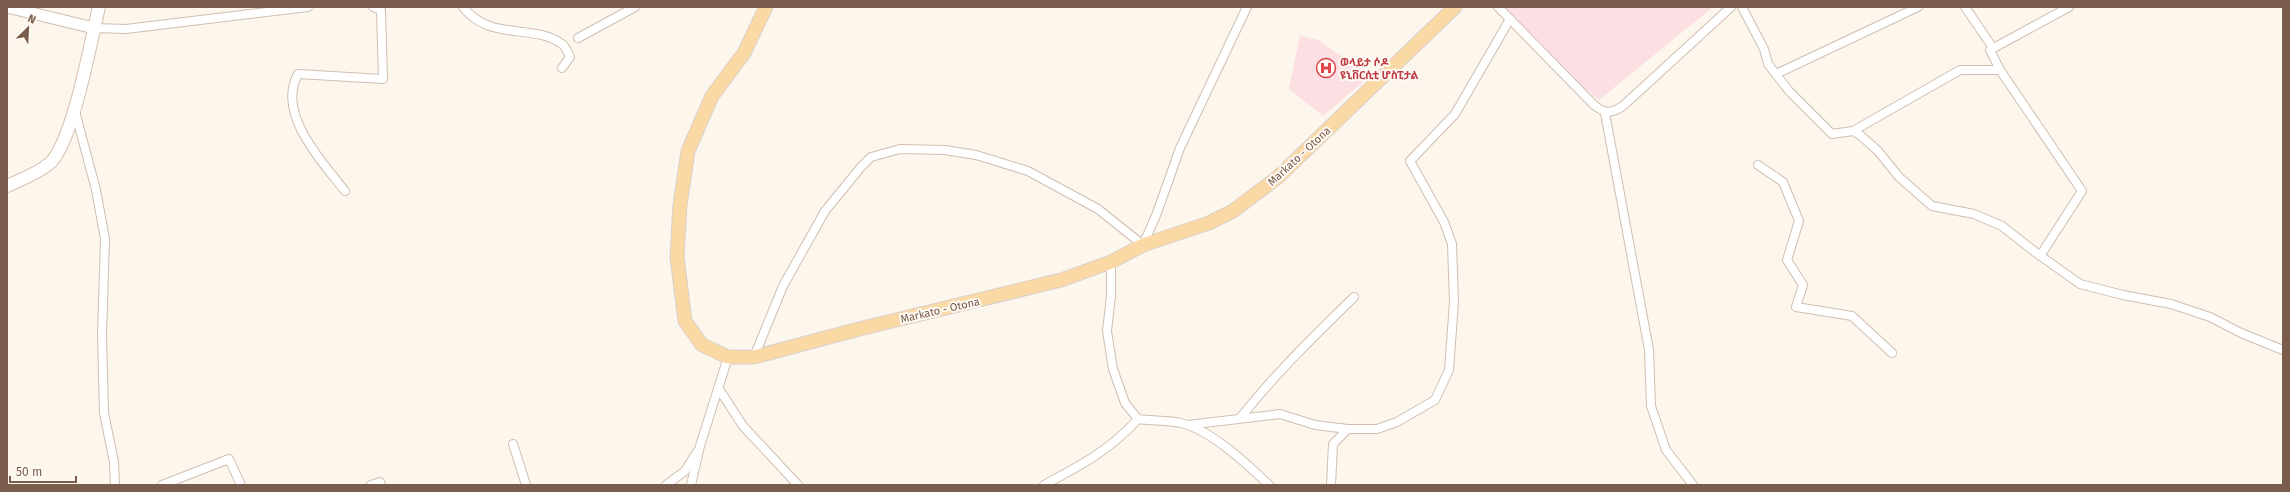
<svg xmlns="http://www.w3.org/2000/svg" width="2290" height="492" viewBox="0 0 2290 492" font-family="'Fira Sans','Noto Sans Ethiopic',sans-serif">
  <style>
    .medical { fill: #fbdfe3 }
    .lines { fill: none; stroke-linecap: round; stroke-linejoin: round }
    .minor-casing { stroke: #d1beb0; stroke-width: 10 }
    .tertiary-casing { stroke: #d1beb0; stroke-width: 13 }
    .secondary-casing { stroke: #d6c0b0; stroke-width: 14 }
    .primary-casing { stroke: #dad1cd; stroke-width: 15 }
    .minor { stroke: #fff; stroke-width: 8 }
    .tertiary { stroke: #fff; stroke-width: 11 }
    .secondary { stroke: #fff; stroke-width: 12 }
    .primary { stroke: #fbd9a5; stroke-width: 13 }
    .labels { text-anchor: middle; stroke-width: 4; stroke-linejoin: round; paint-order: stroke }
    .health-label { font-size: 11px; font-weight: bold; fill: #be3a42; stroke: #fffaf3; text-anchor: start }
    .street-label { font-size: 11px; fill: #7a5c4d; stroke: #fffaf3 }
  </style>
  <rect width="100%" height="100%" fill="#fdf6ec"/>
  <g class="medical">
    <polygon points="1501,7 1713,7 1599,100 1571,77"/>
    <polygon points="1300,36 1318,40 1370,76 1323,116 1289,89"/>
  </g>
  <g class="lines">
    <defs>
      <g id="minor">
        <path d="M463,7C490,42 534,23 562,44C566,47 568,53 570,57L562,68"/>
        <path d="M1498,7L1594,105C1605,114 1612,114 1624,105L1731,7"/>
        <polyline points="1742,7 1764,49 1768,64 1789,91 1832,134 1853,131 1860,135 1878,151 1899,177 1932,206 1974,214 2002,226 2035,252 2080,284 2123,295 2171,304 2210,317 2241,333 2283,350"/>
        <polyline points="1965,7 1993,48"/>
        <polyline points="94,28 126,29 308,7"/>
        <polyline points="578,38 635,7"/>
        <polyline points="1776,74 1918,7"/>
        <polyline points="75,111 96,190 105,239 102,335 104,413 114,462 115,485"/>
        <polyline points="1605,113 1649,350 1651,406 1666,450 1693,485"/>
        <polyline points="1853,131 1960,70 2000,70"/>
        <polyline points="1758,165 1783,182 1799,221 1787,260 1803,285 1796,307 1852,316 1892,353"/>
        <path d="M345,191C322,162 276,113 298,74L383,79L381,10L373,7"/>
        <polyline points="2040,256 2082,191 2000,70 1990,50 2069,7"/>
        <path d="M1111,262V296L1107,331L1113,369L1125,403L1138,419C1152,421 1168,420 1181,423C1211,430 1247,464 1269,485"/>
        <polyline points="754,357 783,286 825,211 861,167 871,157 900,149 945,150 976,155 1028,171 1098,209 1143,245 1157,213 1180,148 1247,7"/>
        <polyline points="719,389 743,426 798,485"/>
        <path d="M1241,417C1275,374 1314,336 1354,297"/>
        <polyline points="1188,425 1280,414 1315,425 1348,429"/>
        <polyline points="513,444 526,485"/>
        <polyline points="162,485 229,459 241,485"/>
        <polyline points="371,485 380,482 381,485"/>
        <polyline points="666,485 685,471 697,452"/>
        <polyline points="691,485 700,446 728,357"/>
        <path d="M1044,485C1081,465 1109,451 1138,419"/>
        <polyline points="1331,485 1333,444 1348,429 1377,429 1397,422 1435,400 1449,370 1454,302 1452,244 1444,222 1410,161 1455,114 1510,19"/>
      </g>
      <polyline id="tertiary" points="7,7 94,28"/>
      <path id="secondary" d="M7,186C22,179 37,174 50,163C73,142 91,40 99,7"/>
      <polyline id="primary" points="766,7 744,53 712,96 688,151 680,205 677,257 685,321 702,345 728,357 754,357 863,328 1061,280 1111,262 1143,245 1209,223 1233,211 1278,177 1455,7"/>
    </defs>
    <use href="#minor" class="minor-casing"/>
    <use href="#tertiary" class="tertiary-casing"/>
    <use href="#secondary" class="secondary-casing"/>
    <use href="#primary" class="primary-casing"/>
    <use href="#minor" class="minor"/>
    <use href="#tertiary" class="tertiary"/>
    <use href="#secondary" class="secondary"/>
    <use href="#primary" class="primary"/>
  </g>
  <defs>
    <symbol id="hospital-ring" viewBox="-11 -11 22 22"><circle r="9.5" fill="#fffaf3" stroke="#e0444e" stroke-width="1.5"/><path d="M-5-5h3v3.5h4V-5h3V5h-3V1.5h-4V5h-3Z" fill="#e0444e"/></symbol>
  </defs>
  <g fill-rule="evenodd">
    <use href="#hospital-ring" x="1315" y="57" width="22" height="22"/>
  </g>
  <g class="labels">
    <g class="health-label">
      <text x="1340" y="66">ወላይታ ሶዶ<tspan x="1340" dy="13">ዩኒቨርሲቲ ሆስፒታል</tspan></text>
    </g>
    <g class="street-label">
      <text transform="translate(1299 156) rotate(-43)" y="4">Markato - Otona</text>
      <text transform="translate(940 310) rotate(-13)" y="4">Markato - Otona</text>
    </g>
  </g>
  <rect width="2290" height="492" fill="none" stroke="#7a5c4d" stroke-width="16"/>
  <g transform="translate(28 28) rotate(24)" stroke="#fffaf3" stroke-width="3" paint-order="stroke">
  <path d="M0-3L7 15L0 10L-7 15Z" fill="#7a5c4d"/>
  <text y="-6" font-size="11" font-weight="bold" text-anchor="middle" fill="#7a5c4d">N</text>
  </g>
  <path d="M10 476v6h66v-6" fill="none" stroke="#7a5c4d" stroke-width="2"/>
  <text x="16" y="476" font-size="12" fill="#7a5c4d" stroke="#fffaf3" stroke-width="3" paint-order="stroke">50 m</text>
</svg>
